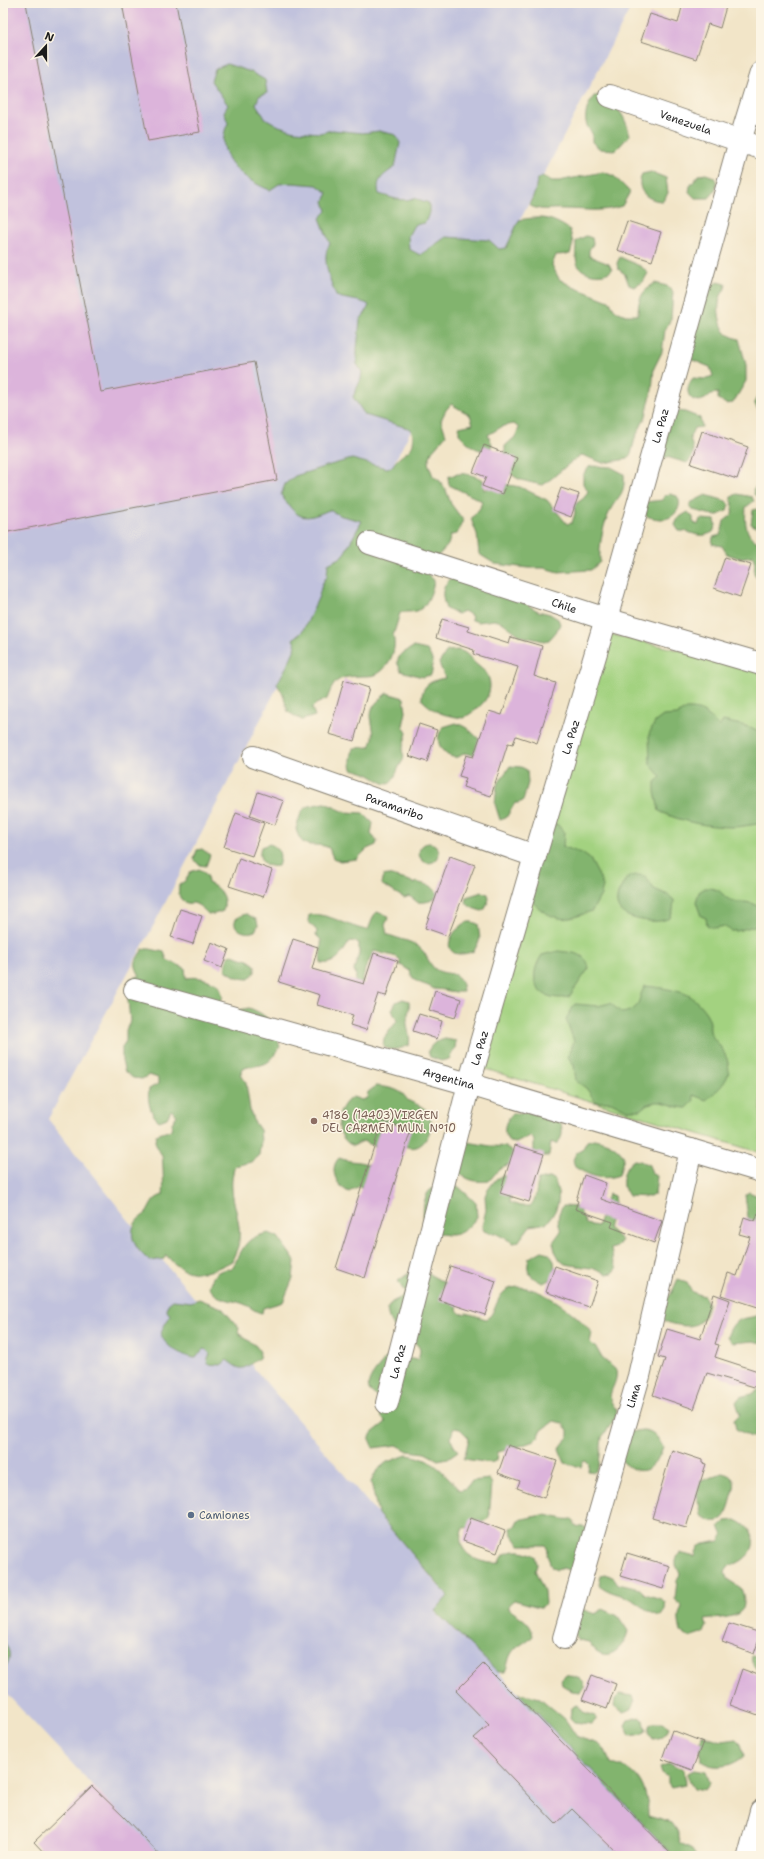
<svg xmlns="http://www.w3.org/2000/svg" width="764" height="1859" viewBox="0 0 764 1859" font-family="'Shantell Sans',sans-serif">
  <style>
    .industrial { fill: #c1c2dd }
    .green { fill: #a3d280; stroke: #60774e }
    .forest { fill: #82b46e; stroke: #4f6845 }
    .building { fill: #dcb4db }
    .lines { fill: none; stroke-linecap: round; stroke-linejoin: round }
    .minor-casing { stroke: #878072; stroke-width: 24 }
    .minor { stroke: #fff; stroke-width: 22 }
    .education-dot { fill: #8d6e63; stroke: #fcf5e5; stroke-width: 1.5 }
    .service-dot { fill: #5c6f8a; stroke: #fcf5e5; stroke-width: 1.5 }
    .labels { text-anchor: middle; stroke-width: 3; stroke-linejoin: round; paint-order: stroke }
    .street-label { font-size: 11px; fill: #1c1c1c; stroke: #fcf5e5 }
    .education-label { font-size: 11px; fill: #785e54; stroke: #fcf5e5; text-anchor: start }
    .service-label { font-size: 11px; fill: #4e5e75; stroke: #fcf5e5; text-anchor: start }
  </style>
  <rect width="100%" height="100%" fill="#fcf5e5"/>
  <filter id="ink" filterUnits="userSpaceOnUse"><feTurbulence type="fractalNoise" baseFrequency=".025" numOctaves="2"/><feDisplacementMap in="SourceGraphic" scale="8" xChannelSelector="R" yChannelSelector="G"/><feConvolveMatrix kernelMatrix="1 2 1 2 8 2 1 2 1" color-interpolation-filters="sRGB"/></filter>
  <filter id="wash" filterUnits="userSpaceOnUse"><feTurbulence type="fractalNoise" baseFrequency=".012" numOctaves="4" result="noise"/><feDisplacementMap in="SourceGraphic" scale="16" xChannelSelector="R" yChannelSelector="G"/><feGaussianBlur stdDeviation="0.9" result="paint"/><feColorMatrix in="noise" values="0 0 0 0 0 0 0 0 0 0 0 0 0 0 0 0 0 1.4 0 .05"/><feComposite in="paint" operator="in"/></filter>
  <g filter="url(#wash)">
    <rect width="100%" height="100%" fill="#f2e5c8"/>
    <polygon class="industrial" points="3,3 633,3 149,934 48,1119 130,1222 448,1597 435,1612 498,1672 674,1856 159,1856 3,1690"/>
    <polygon class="green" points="609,634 761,669 761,1153 482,1068"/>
    <g class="forest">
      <path d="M227,64L251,72L265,80L267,93L259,96L256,104L265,118L279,126L295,131L320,133L332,130L363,133L379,131L396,135L400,143L395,167C384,175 375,179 379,194C390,197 403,203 414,198L429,203V213L425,223L414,225L408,236L409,249L420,255L446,237L489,240L499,249L506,248L519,220C541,216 552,217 570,230L573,244L570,254L556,255L552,265L559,279L573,287L609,301L616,311L626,315H638C638,299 641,292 655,283L667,286L673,292L671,319L665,330L662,352L654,368L652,390L646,416L635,438L631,454L627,459L603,463L582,455C570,461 555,477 543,485C513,479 505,478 505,446L515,437L519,428L514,424L503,426L488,435L492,444L490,450C476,453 468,443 459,434V427L473,424L470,415L451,404L446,410L441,420L446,435L432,451L428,463L433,476L440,481L446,490L451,504L463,520L457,534L451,535L448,545L424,571L434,580C433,589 428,605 419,610C414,613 406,611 400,613L393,636C398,649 388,670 375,675C371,676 366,676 362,676C340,677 335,677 327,699L316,704L312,708L315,716L302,720L288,712L283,694L277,684L288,664L296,646L293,639L301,633L307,623L319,596L322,584L327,576L328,564L340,558L345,552L362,521L342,516L329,510C302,522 298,519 281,495L285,484L295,476L330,465L352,459L386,468L392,467C401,449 420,455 411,429L365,415L353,397L361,379L362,372L357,364V349L360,320L366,312L369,305C362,300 346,300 336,296C331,282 320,257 330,244L320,218L327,211L324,201L328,193L317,185L292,183L279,184L270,190C243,180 212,155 228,123L224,112L228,105L211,81L215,69Z"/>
      <path d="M594,96H604C620,110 624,114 630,135L616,150L600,149L592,142V133C581,122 586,107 594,96Z"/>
      <path d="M603,172L614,176L630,192L622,206C601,213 584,209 563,209C550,208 540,212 529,205L535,192L537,180L542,176L552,181H559Z"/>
      <path d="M651,172L666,178L668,193L663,201C647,201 635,190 642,174Z"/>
      <polygon points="706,174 714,177 717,182 715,191 709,198 695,198 689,192 690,186 699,175"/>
      <path d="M586,236L592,238L593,244L589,250V256L609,264L612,270C603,278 581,275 577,263C575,257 576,248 576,241Z"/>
      <polygon points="620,257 642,267 648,273 643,282 634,287 629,285 625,274 618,269 617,263"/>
      <path d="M718,282L726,284C725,291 722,292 720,298C717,308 719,326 727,334C730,336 735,338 739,339L746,365V381L733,403L726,404L718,399V393L711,394C697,410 679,395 693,378L704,379L713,376L710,367L690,359L686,347L709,286Z"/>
      <path d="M761,394V412C754,407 752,399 761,394Z"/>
      <path d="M672,410L685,412L700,418L702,427L694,428L690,437C692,448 697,453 687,463L667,457L662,458Z"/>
      <path d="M590,466L611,467L624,474C626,497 616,496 609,513C602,528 599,546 600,562L591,570L558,572L544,568H528L495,564L479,554L477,534L471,519L480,508L482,501L449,485L448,477C461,471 472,474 483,480L484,490L498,483L520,487L547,500L567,524L572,523L575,513L574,505L584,498L588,491L583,484V475Z"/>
      <polygon points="759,474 761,474 761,500 754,494 753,489 758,485 756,478"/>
      <path d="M670,494L677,496C680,501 680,504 678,509C671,522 659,520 646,516L645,502L663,500L664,496Z"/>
      <path d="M737,494L752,497L754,501L746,507C745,521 744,535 758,542L761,541V579H758L754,573L755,563L753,556L739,558L727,554L722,546L712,544L713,537L721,535L724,521L732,515L733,503L731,500V497Z"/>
      <polygon points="706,495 726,501 729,504 727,511 716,516 693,510 690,508 690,503"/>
      <polygon points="761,508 761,525 756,527 751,524 753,510"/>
      <path d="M688,512L693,517V522L698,525L700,519L715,520L716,525L713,532C698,540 694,531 679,531L675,525L678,518Z"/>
      <path d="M453,576L526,604L538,611L550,614L558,619L560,624L556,632L549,640L544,641L521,636L502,622L494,620L478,622L472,620L471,615L464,611L458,614L446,609C441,593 441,588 453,576Z"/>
      <path d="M413,647L427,650C433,659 434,665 431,675L422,677L401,671L397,662L400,655Z"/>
      <path d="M458,650C467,652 469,657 475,663C479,667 486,671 488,676C496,696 478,710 463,718C443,715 437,714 422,700C421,685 432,680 445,678L439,663L447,651Z"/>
      <path d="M387,693L404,698L406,712L403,726L407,733L402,751C406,759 402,761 399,767C391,785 391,789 373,777C367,773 359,771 352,769C350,761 351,755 354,748L370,747C382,723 356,716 387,693Z"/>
      <path d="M686,709C702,708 710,715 719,727L723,721L746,726L761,733V824C751,824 743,827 733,827C709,827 681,822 659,811L655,792V782L661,777L650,764L649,734L655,722L663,716L677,715Z"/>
      <path d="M456,723C473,729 472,735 485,744L474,755L464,753C453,765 435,749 439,735C439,733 442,729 443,727Z"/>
      <polygon points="510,766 521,767 527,770 528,783 523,801 518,803 515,803 506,818 500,820 495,804 497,785"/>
      <path d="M325,803L345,812L363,813L373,823L371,834L377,841L376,845L367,849L357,859L340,861L333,858L329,848C314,840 303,854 296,829C303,806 301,807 325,803Z"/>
      <path d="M557,824L564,832L563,847L582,853L590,859L599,876L603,886L601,895L592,911C585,913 577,917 570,918C557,921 541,912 533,902L539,829Z"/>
      <circle cx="429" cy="853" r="10"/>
      <path d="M269,844C280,847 282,856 278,866C264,868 257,859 261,847Z"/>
      <polygon points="202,849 210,855 206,866 199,865 194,859 197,850"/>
      <path d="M199,869L207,875L208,883C220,888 227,897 223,911C203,919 210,911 196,904C193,902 190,904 187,903C178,900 178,892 179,885L186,880L190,872Z"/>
      <path d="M388,875L410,881L415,884L416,882L431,886L439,894C434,901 426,903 417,902L410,896L404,898L381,884L383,876Z"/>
      <path d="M638,875L645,876L654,889L668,895L674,900L673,910L670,918C660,922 652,922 642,920C611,915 611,898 629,876Z"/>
      <path d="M705,888C725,888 720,897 733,901C740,903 752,900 760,908C763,911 761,920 761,924L737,931H731L725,926L715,928L707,926L706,918L701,916L696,902L699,892Z"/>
      <path d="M482,892L488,894L489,899L485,909L482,911C474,909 464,906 466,897Z"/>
      <path d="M377,912L389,916L385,925L387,934C399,940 414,940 423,951C427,956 429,963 433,967C444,979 461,965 463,992C453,993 444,989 434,989C424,982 413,985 410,971L399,964L401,961L397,957L374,951L365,969L361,987L354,986L356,976L354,970L359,954V943L352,941L349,942C343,953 334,966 321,963C319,955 322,948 321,940L316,935L317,931L308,921L309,915C329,912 349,928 368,930L374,915Z"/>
      <path d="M247,914L257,920L258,925L255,931C239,938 223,918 247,914Z"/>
      <path d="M467,922H472L478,924L480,939L474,951C444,963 441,937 467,922Z"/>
      <path d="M143,949H150L164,952L167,960L185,968L186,978C199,976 208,979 219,985L223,997L220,1002L229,1012L249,1008C271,1016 274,1026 280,1047C276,1053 271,1062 264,1064C256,1067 249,1065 241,1070L242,1076L246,1083L250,1110L253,1120L260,1130L261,1141L259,1155L251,1162L235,1166C225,1193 242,1215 239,1240C239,1247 234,1255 232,1261C206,1275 187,1280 166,1255L164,1259L150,1261C139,1253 126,1237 136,1222C138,1218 144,1216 147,1212C152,1203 153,1198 163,1195C164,1191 163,1159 162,1156C160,1151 156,1147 155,1141L156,1135L171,1130L172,1123L177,1115L171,1110L167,1118L159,1121C150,1114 147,1100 149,1089L158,1084V1078L149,1075L142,1079L133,1078L125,1072L122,1061V1047L126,1041V1030L130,1021L127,990L131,978L140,976C133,963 135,961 143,949Z"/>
      <path d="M558,951C572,953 586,952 589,968L569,997C539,1003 525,980 542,955Z"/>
      <path d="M232,955L248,960L255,965V972L249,979C239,979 234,976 226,970V964L228,957Z"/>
      <path d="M645,986C657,987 680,990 690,996C696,1000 707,1012 709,1019C711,1023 709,1027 710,1031C712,1038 718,1043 722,1049C737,1074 725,1084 706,1100L693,1095L694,1100L687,1108C669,1108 659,1093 640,1110H627L611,1102H596L586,1088L576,1081L574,1065L568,1057L574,1041L566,1019L575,1004L598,1006L610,1003L622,1013C643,1009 636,1000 645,986Z"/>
      <path d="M403,999L409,1001C410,1009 408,1013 407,1020C406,1028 411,1035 409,1045C401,1049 390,1052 383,1046L384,1038L397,1021L392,1010L396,1002Z"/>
      <path d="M445,1039L456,1041L455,1048L449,1059L441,1061L430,1057L428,1051C433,1042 436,1042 445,1039Z"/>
      <path d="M376,1086C384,1087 394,1088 400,1092C404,1094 406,1099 409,1101C415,1104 424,1106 428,1112C437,1126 424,1155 405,1146L407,1127L396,1123H391L378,1148L363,1141L353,1146C333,1137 335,1106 353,1097L362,1100L367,1098L368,1092Z"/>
      <path d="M525,1112L550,1116L561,1124C563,1132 563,1138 556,1144L551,1142L549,1156H539L534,1153V1140L530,1136L516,1143L509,1142C502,1131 504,1123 512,1114Z"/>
      <path d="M594,1139C608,1142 616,1145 624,1157L619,1175C603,1181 589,1176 575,1167L573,1160L576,1153L582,1150L587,1141Z"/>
      <path d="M466,1142C475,1143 483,1145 491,1146C504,1147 507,1144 516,1156L512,1164C501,1165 496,1173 489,1181C474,1183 466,1179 454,1170L459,1147Z"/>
      <path d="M339,1158C352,1163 362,1160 373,1167L364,1188L359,1186L349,1192C337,1187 328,1169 339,1158Z"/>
      <path d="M634,1160L640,1161L649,1165L652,1174L657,1176L655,1194L650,1197L629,1196L623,1186C622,1176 625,1166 634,1160Z"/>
      <path d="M503,1175C513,1182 510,1191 510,1202L520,1206H530C537,1200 536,1188 538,1180L549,1178L554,1179C562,1199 559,1207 547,1223L530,1226L518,1242L514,1243L495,1233H489L484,1231L482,1226L486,1210L485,1196L487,1191L496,1179Z"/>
      <path d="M439,1185L459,1187L476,1203L477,1217C460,1239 450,1238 425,1229C422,1219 422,1198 430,1190C433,1188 436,1187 439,1185Z"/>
      <polygon points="749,1192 758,1196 761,1195 761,1225 752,1223 748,1217 745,1195"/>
      <path d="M609,1194L614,1196L615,1205L608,1228L622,1240L617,1247L611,1249L613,1260L617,1269L613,1273L607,1274L597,1269L565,1264L560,1260L555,1251L553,1242L561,1231C557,1221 557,1214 563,1206L578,1207L586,1224L598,1226C602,1215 602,1204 609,1194Z"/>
      <path d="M269,1233L278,1237L295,1261L293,1278L283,1302L263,1308L262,1313C255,1312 251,1307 244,1304C231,1299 215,1301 209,1286C215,1271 218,1271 232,1268C245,1247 243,1238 269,1233Z"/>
      <path d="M542,1251C557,1254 556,1268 552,1279L543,1283C531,1278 525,1272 529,1258Z"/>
      <path d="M409,1273H427L454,1288L459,1300L457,1310L461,1314L467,1313L486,1319C496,1314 495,1300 504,1292C527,1273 579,1315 592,1333L590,1342L597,1349L602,1358L616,1370C619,1388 601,1393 617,1410L615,1419L602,1437L599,1465L595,1472L588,1471L589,1465L586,1461L583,1462L581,1467L565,1463L559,1449L568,1437V1430L562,1423L554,1421L541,1431L539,1436L534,1441L512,1449L498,1452L497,1460L491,1463L464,1459L469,1438L460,1429L454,1428C449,1438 451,1443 458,1451L448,1458L438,1460L425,1453L408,1451L397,1445L373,1448L369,1439L372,1433L386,1422L381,1417V1399C378,1397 373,1394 370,1391C363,1382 381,1365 386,1358L399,1357L418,1360C419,1357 420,1353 420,1350C418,1338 390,1338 387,1309L392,1302L404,1296L405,1292L402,1288L398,1281Z"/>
      <path d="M678,1279L687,1282L692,1292L704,1296L708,1303C706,1321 696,1329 679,1325C671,1324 667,1323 662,1318L667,1298L671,1294Z"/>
      <path d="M199,1299L222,1308L239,1328L238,1333L256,1346L260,1352L259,1358C243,1369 243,1373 227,1360L221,1365L208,1364L207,1360L210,1354L207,1350L203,1349L196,1358C185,1358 157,1343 162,1330C164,1325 168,1321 170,1315L167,1311L168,1304L173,1300L191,1302Z"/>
      <path d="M761,1314V1343L753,1341L733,1343L727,1337C736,1313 742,1322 761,1314Z"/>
      <polygon points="761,1388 761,1439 749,1436 736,1429 734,1420 740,1414 736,1402 740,1397 752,1394"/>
      <path d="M642,1430C654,1430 658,1438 663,1447C654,1472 639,1479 620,1459L626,1433Z"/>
      <path d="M407,1455C433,1458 443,1472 460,1490L467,1488L472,1481L489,1479L492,1484L489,1518L474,1527L463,1528C453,1551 477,1565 499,1563C501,1561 502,1557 504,1555C512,1548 528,1551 535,1556L537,1564L535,1570L544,1591L545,1604L542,1607H539L514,1600L509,1604V1609C519,1617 531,1621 533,1635C527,1643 515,1646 511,1654C508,1659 508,1666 505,1672H498L435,1611L448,1596L378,1514L371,1482L377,1470L387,1462Z"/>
      <path d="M722,1473C726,1474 730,1475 733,1479C737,1486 732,1493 731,1500C727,1518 718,1529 701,1515C700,1499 693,1499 699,1482Z"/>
      <path d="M542,1515C553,1515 563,1521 572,1519L576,1526L588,1528L574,1572L563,1568L557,1570L552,1568L547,1555L548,1549L545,1545H520L512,1535L511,1528L515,1526L518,1520Z"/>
      <path d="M736,1520C764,1533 756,1559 729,1566L725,1572L727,1579L741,1588C753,1621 726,1616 705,1620L707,1626L704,1632L689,1637L681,1632C679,1623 677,1615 682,1607L675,1599L677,1581L680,1574L676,1565V1557L680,1553L695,1557L698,1547L703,1544L720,1541L723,1535L719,1527L726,1521Z"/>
      <path d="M606,1574L614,1578L618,1584L640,1589L645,1594L661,1599L665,1602C666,1608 665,1611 661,1616C648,1614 642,1604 631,1599C618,1593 611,1594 599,1585L601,1575Z"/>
      <path d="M581,1609L595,1614L603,1609L618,1616L628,1631C623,1653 602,1665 589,1642L578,1640L574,1634Z"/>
      <path d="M3,1640C11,1652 12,1659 3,1670Z"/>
      <path d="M752,1656L761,1658V1673C756,1669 750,1663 752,1656Z"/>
      <polygon points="566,1674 580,1679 584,1683 584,1688 580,1692 572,1691 562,1685 561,1680"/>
      <path d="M518,1693L540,1698L565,1719L577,1737L599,1744L605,1750L611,1763C617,1766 624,1767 629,1770C644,1779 648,1799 648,1816L672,1823L678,1832V1838L680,1844L692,1850L696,1856H674Z"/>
      <path d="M620,1694L633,1696C638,1705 631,1710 623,1712L614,1706L615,1699Z"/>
      <polygon points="574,1706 578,1705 583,1712 596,1716 596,1720 591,1724 574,1722 570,1718 571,1709"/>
      <polygon points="639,1717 644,1719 646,1730 642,1734 630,1736 625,1725 628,1720"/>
      <path d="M653,1723H663L669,1727C665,1736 662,1738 653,1739L648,1732L649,1726Z"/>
      <path d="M702,1735L722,1741L737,1739L741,1743L744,1756C732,1767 714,1770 701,1761C700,1757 701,1738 702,1735Z"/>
      <polygon points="670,1763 683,1770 686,1782 685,1785 671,1788 668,1784 668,1777 662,1773 660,1767"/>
      <polygon points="694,1770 706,1772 710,1783 705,1790 694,1788 688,1778 688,1773"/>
    </g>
    <g id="blocks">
      <g class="building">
        <polygon points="3,3 26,3 101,392 254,362 277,480 3,533"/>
        <polygon points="122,3 176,3 200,132 148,141"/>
        <polygon points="683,3 727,3 720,28 708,24 696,59 641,41 650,14 678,23"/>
        <polygon points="627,221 661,232 652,261 617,250"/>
        <polygon points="702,431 748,447 737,479 691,464"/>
        <polygon points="484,445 517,458 503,494 482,486 486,477 473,472"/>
        <polygon points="561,488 579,494 571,517 553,510"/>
        <polygon points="725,557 751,565 740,597 714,588"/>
        <polygon points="442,619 469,627 468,631 509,644 511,637 542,646 534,676 556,683 537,743 516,736 513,744 508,743 491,796 463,787 466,778 459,776 466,755 473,757 489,711 502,715 518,667 473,654 474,650 436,638"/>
        <polygon points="344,680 369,688 354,741 329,734"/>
        <polygon points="419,724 437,730 427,762 409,756"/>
        <polygon points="258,792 284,801 275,825 250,816"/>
        <polygon points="236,813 264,823 252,856 224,847"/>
        <polygon points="450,856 475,865 448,936 425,928"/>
        <polygon points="239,858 272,870 263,897 229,886"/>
        <polygon points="180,909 202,916 193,944 171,937"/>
        <polygon points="293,939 318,947 312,969 364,984 374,953 398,961 386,996 378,994 366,1030 350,1025 353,1015 317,1005 320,995 279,982"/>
        <polygon points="211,942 229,949 222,968 204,961"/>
        <polygon points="435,991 461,999 455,1018 429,1010"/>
        <polygon points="419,1014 442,1021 437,1039 413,1031"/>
        <polygon points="382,1121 411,1130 365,1278 336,1268"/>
        <polygon points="515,1145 544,1154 529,1202 500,1193"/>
        <polygon points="584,1175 606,1183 601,1199 662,1221 654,1243 611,1227 613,1222 575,1209 578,1201 576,1200"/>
        <polygon points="758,1213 761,1213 761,1308 721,1295 728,1273 737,1276 750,1237 739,1234 744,1217 755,1221"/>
        <polygon points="450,1266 496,1281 485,1315 439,1300"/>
        <polygon points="555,1266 598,1281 589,1307 546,1292"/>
        <polygon points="714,1294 730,1300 715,1344 719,1345 715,1357 761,1372 761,1389 707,1373 694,1409 653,1395 665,1359 658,1357 667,1329 700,1339"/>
        <polygon points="508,1445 557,1461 544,1498 517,1488 520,1481 498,1473"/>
        <polygon points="672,1450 702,1460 702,1463 706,1464 686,1528 652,1518"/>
        <polygon points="471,1518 505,1531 497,1553 463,1541"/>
        <polygon points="627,1553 670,1566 663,1589 620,1576"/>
        <polygon points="729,1623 761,1633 754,1654 722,1642"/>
        <polygon points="483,1664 517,1698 518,1697 673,1856 620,1856 572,1809 556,1824 474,1738 489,1725 456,1691"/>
        <polygon points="742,1669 761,1676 761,1716 730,1705"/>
        <polygon points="592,1675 616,1684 607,1709 582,1700"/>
        <polygon points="672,1730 703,1742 692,1770 662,1759"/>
        <polygon points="92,1786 125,1818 161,1856 47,1856 34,1842"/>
      </g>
    </g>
  </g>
  <g filter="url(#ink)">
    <use href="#blocks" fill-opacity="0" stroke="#878072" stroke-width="1"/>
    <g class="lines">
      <defs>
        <g id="minor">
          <path id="s1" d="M610,96L761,148"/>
          <path id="s2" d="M370,543L606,619L761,664"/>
          <path id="s3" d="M254,757L535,856"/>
          <path id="s4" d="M135,990L469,1084L761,1171"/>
          <path id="s5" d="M387,1403L469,1084L535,856L606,619L740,141L761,73"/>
          <path id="s6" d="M564,1638L639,1376L691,1150"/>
          <polyline points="749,1856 761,1811"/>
        </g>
      </defs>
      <use href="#minor" class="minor-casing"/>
      <use href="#minor" class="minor"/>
    </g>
  </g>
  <circle class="education-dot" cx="314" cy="1121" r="4"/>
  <circle class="service-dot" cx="191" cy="1515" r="4"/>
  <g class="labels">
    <g class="street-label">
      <text dy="4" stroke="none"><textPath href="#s1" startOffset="80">Venezuela</textPath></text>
      <text dy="4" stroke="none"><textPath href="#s5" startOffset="1015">La Paz</textPath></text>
      <text dy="4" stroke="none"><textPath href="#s2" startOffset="204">Chile</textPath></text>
      <text dy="4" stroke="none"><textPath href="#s5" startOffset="691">La Paz</textPath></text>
      <text dy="4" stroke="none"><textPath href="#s3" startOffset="149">Paramaribo</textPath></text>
      <text dy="4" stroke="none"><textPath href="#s5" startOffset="367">La Paz</textPath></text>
      <text dy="4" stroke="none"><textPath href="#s4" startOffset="326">Argentina</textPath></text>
      <text dy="4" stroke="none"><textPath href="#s5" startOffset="43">La Paz</textPath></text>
      <text dy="4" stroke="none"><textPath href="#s6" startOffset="252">Lima</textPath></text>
    </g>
    <g class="education-label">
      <text x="322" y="1119">4186 (14403)VIRGEN<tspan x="322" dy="13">DEL CARMEN MUN. Nº10</tspan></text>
    </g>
    <g class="service-label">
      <text x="199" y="1519">Camiones</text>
    </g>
  </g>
  <rect width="764" height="1859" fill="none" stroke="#fcf5e5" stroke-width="16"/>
  <g transform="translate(46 46) rotate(21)" stroke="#fcf5e5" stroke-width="3" paint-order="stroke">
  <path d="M0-3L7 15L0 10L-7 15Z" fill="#1c1c1c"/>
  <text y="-6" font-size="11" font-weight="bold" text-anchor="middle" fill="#1c1c1c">N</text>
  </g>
</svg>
